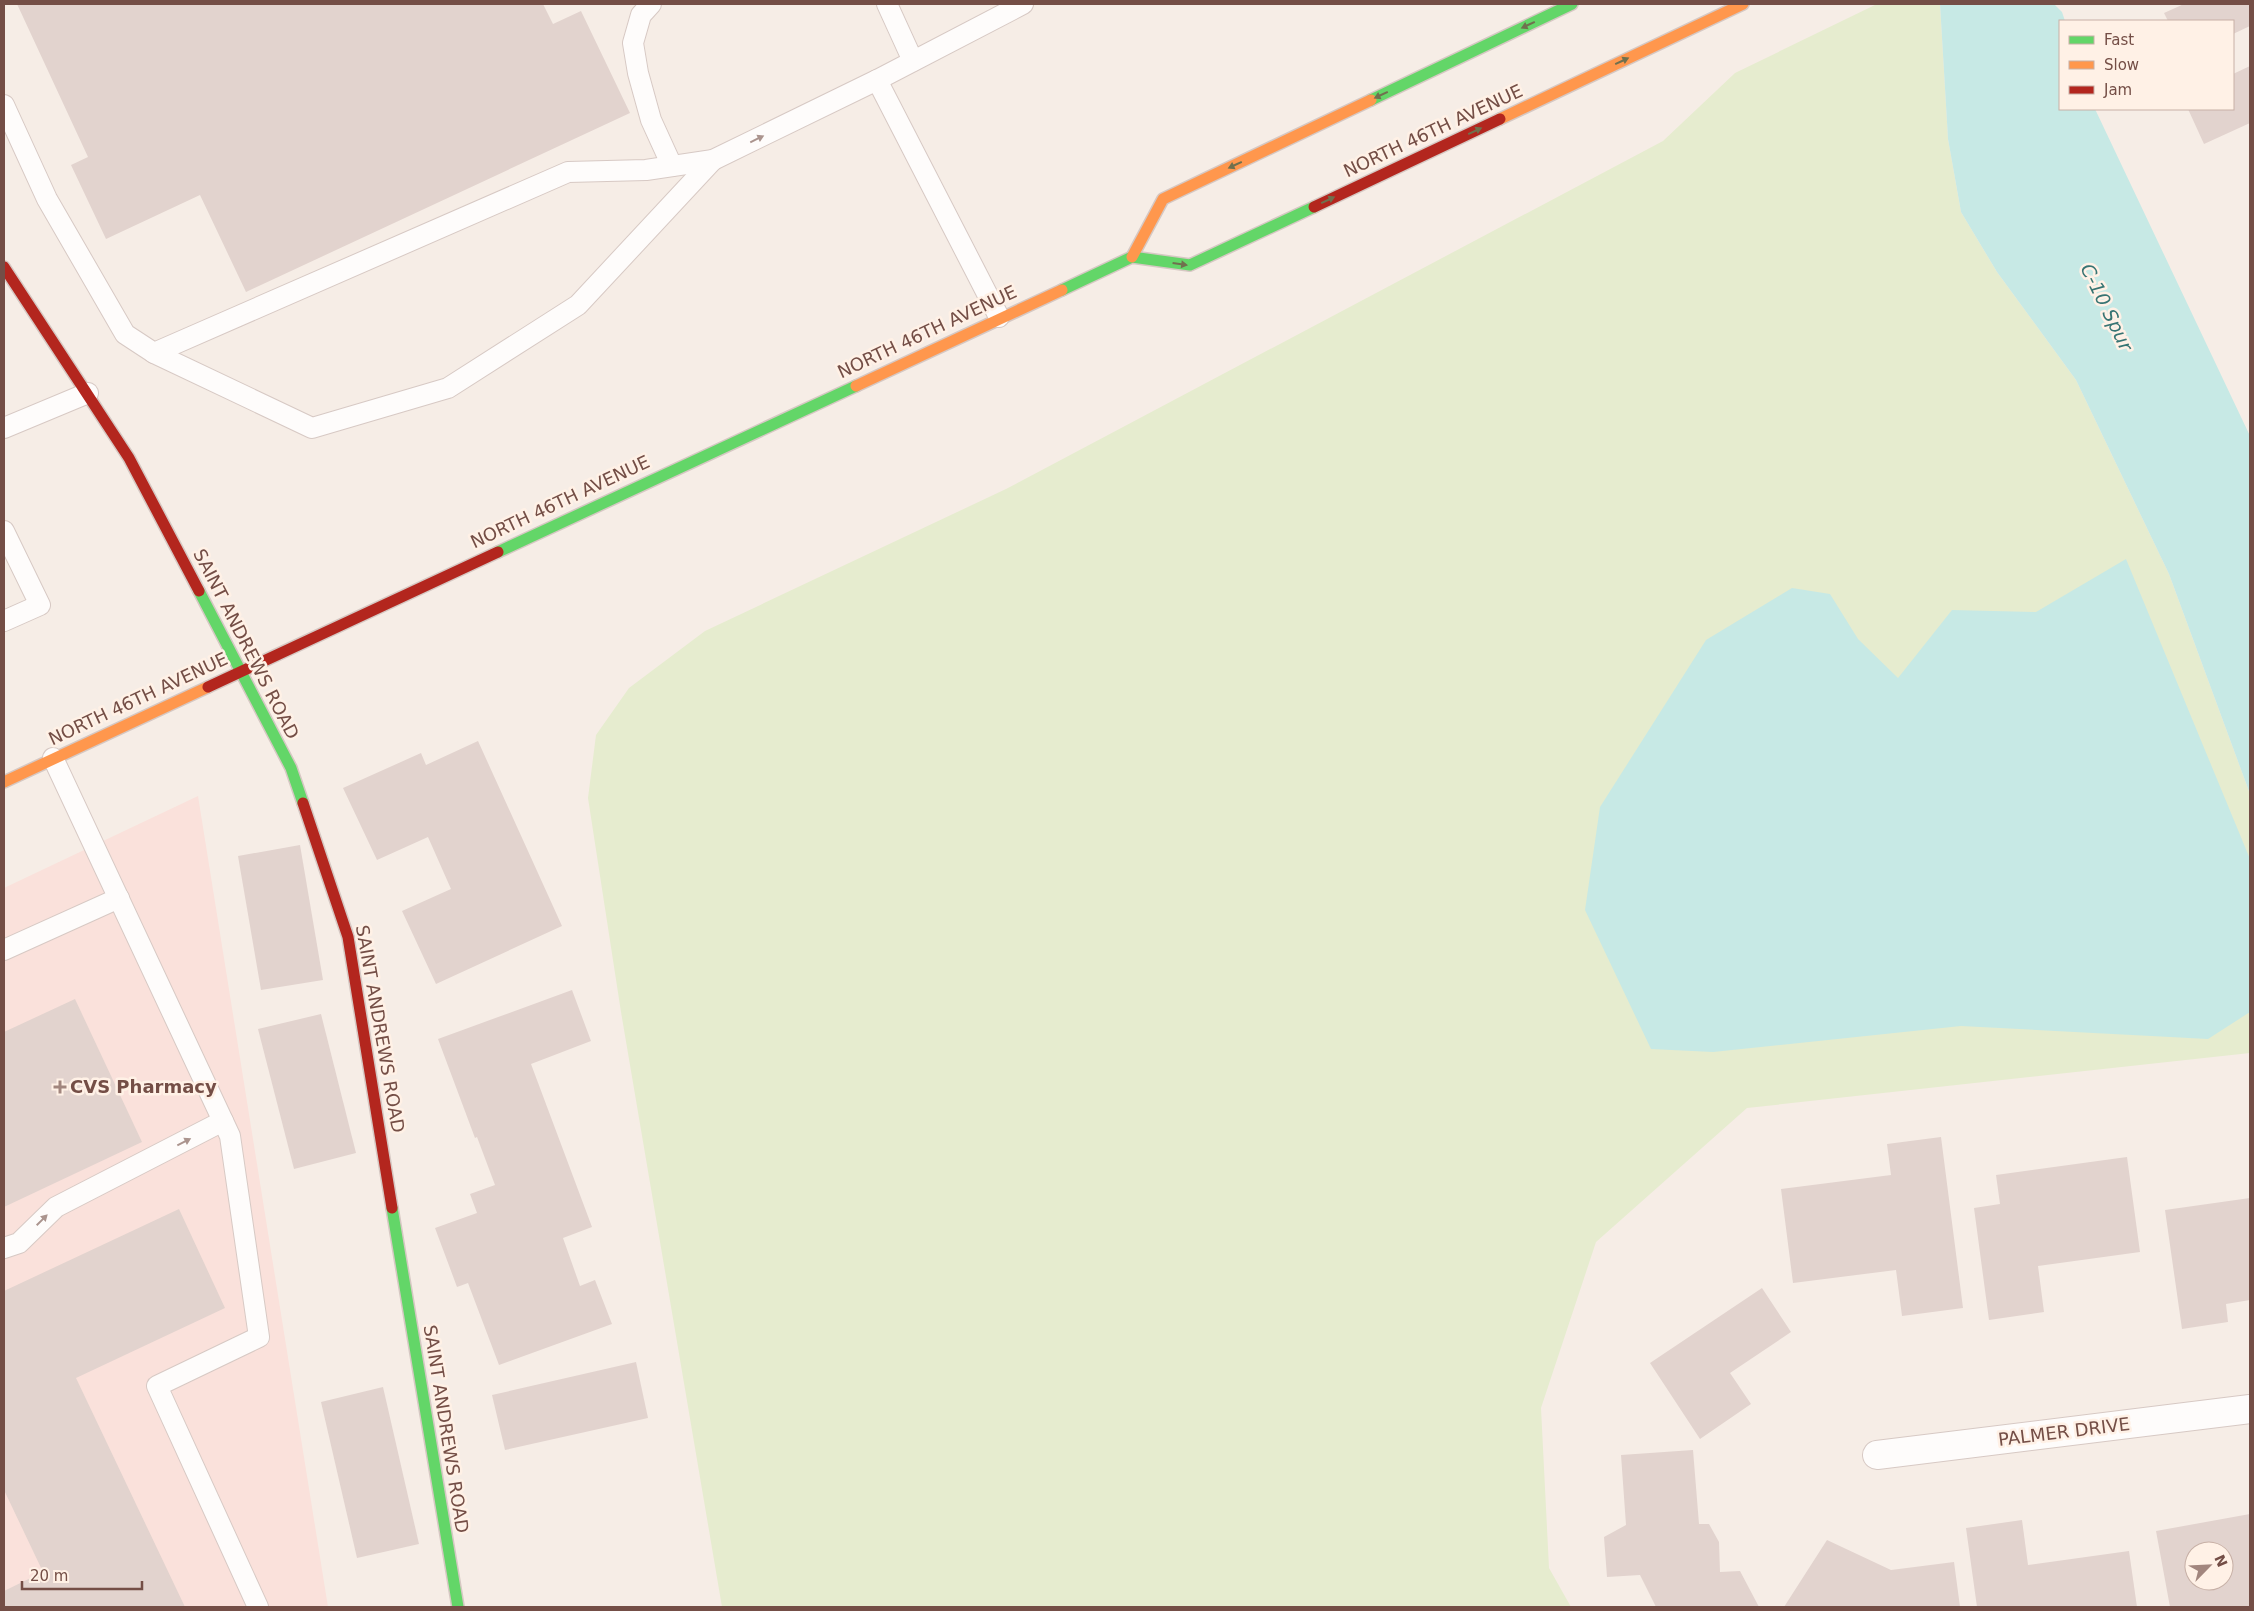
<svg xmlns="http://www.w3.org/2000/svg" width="2254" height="1611" viewBox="0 0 2254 1611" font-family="'DejaVu Sans',sans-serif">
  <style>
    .commercial { fill: #fae1db }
    .green { fill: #e6eccf }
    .water { fill: #c7e9e5 }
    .building { fill: #e2d3ce; fill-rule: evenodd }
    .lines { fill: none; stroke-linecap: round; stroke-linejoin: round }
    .lane-casing { stroke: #d7c9c4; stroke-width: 22 }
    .street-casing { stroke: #d7c9c4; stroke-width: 30 }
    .fast-casing { stroke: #d6c8c3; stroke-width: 14 }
    .slow-casing { stroke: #d6c8c3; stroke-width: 14 }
    .jam-casing { stroke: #d6c8c3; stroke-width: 14 }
    .lane { stroke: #fefcfb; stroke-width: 20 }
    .street { stroke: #fefcfb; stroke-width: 28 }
    .fast { stroke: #63d668; stroke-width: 11 }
    .slow { stroke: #ff974d; stroke-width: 11 }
    .jam { stroke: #b3261e; stroke-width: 11 }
    .oneway { fill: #70704e }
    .oneway2 { fill: #ab948e }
    .poi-dot { fill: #a2867e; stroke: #fff1e6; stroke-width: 2 }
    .labels { text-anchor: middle; stroke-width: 5; stroke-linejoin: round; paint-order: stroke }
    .street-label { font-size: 18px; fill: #744e46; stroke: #fff1e6 }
    .poi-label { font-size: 18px; font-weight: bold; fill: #744e46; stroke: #fff1e6; text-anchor: start }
    .water-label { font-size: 19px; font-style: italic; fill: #377473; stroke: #fff1e6 }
  </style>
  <rect width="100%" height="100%" fill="#f6ede6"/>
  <polygon class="commercial" points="198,796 328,1607 4,1607 4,888"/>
  <polygon class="green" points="1877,4 1940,4 1948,139 1961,212 1997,272 2076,380 2169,574 2250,794 2250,1053 1747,1108 1596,1242 1541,1408 1549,1568 1571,1607 722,1607 621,1012 588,798 596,735 629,688 705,631 1006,489 1663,141 1735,73"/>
  <g class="water">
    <polygon points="1940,4 2054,4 2062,12 2065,21 2060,21 2060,109 2095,109 2250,436 2250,794 2169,574 2076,380 1997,272 1961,212 1948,139"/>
    <polygon points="2126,559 2250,859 2250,1012 2208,1039 1961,1026 1713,1052 1651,1049 1585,910 1600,807 1706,640 1792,588 1830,594 1858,639 1898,678 1952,610 2036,612"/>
  </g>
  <g class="building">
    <polygon points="17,4 543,4 553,24 581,11 630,113 246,292 200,195 106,239 71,165 88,157"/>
    <polygon points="2184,4 2250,4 2250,26 2233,34 2233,21 2168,21 2164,13"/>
    <polygon points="2250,66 2250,123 2204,144 2188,109 2233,109 2233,74"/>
    <polygon points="478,741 562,926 436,984 402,911 451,889 428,837 377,860 343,788 421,753 426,765"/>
    <polygon points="300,845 323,980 261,990 238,856"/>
    <polygon points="572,990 591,1041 531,1064 592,1227 563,1238 580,1286 595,1280 612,1324 499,1365 468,1283 457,1287 435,1228 477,1213 470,1194 495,1185 477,1137 475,1138 438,1039"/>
    <polygon points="75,999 142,1142 4,1207 4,1032"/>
    <polygon points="321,1014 356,1153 294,1169 258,1029"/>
    <polygon points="1941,1137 1963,1308 1902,1316 1896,1270 1793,1283 1781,1189 1891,1175 1887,1144"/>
    <polygon points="2127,1157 2140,1252 2038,1266 2044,1312 1989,1320 1974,1208 2000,1204 1996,1175"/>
    <polygon points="2250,1198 2250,1300 2226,1304 2228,1322 2182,1329 2165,1210"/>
    <polygon points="179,1209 225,1308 76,1378 185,1607 4,1607 4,1591 43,1572 4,1490 4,1291"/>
    <polygon points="1762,1288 1791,1332 1730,1373 1751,1404 1700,1439 1650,1363"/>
    <polygon points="636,1362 648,1418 505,1450 492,1395"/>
    <polygon points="383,1387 419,1544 357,1558 321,1402"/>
    <polygon points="1693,1450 1699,1524 1709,1524 1719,1542 1720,1572 1740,1571 1759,1607 1656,1607 1640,1575 1607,1577 1604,1537 1626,1525 1621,1455"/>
    <path d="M2250,1514V1607H2170L2156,1531ZM2194,1551H2224V1581H2194Z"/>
    <polygon points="2022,1520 2028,1565 2129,1551 2137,1607 1977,1607 1966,1528"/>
    <polygon points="1827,1540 1891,1570 1954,1562 1960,1607 1784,1607"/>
  </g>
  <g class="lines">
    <defs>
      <g id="lane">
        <polyline points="651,4 641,15 633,43 638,73 651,120 672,166"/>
        <polyline points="887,4 913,61"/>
        <polyline points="877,80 999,317"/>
        <polyline points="4,105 47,199 125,334 154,353 568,172 646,170 713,160 877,80 1023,4"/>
        <polyline points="154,353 312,428 448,388 578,305 713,160"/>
        <polyline points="4,428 88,393"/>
        <polyline points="4,531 40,605 4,621"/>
        <polyline points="53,758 230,1136 259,1337 157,1386 258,1607"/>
        <polyline points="4,950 119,898"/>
        <polyline points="4,1248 19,1243 56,1207 223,1121"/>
      </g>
      <polyline id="street" points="1877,1455 2250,1409"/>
      <g id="fast">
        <polyline points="1371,100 1572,4"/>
        <polyline points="1062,290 1132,257 1190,265 1314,207"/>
        <polyline points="498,552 856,386"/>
        <polyline points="199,591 291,768 303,803"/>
        <polyline points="392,1208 458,1607"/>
      </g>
      <g id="slow">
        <polyline points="1500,119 1743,4"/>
        <polyline points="1132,257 1163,199 1371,100"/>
        <polyline points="856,386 1062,290"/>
        <polyline points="4,782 208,687"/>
      </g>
      <g id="jam">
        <polyline points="1314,207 1500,119"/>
        <polyline points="4,267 129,458 199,591"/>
        <polyline points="208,687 498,552"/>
        <polyline points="303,803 348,937 392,1208"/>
      </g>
    </defs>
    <use href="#lane" class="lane-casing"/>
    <use href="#street" class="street-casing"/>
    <use href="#fast" class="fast-casing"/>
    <use href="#slow" class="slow-casing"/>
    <use href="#jam" class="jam-casing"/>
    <use href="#lane" class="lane"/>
    <use href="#street" class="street"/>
    <use href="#fast" class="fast"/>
    <use href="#slow" class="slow"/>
    <use href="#jam" class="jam"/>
  </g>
  <defs><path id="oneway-solid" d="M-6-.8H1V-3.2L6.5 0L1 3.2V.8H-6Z" transform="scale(1.25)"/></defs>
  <g class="oneway">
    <use href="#oneway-solid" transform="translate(1528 25) rotate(155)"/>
    <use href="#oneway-solid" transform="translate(1622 61) rotate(-25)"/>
    <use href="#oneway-solid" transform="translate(1381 95) rotate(155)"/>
    <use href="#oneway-solid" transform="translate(1475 131) rotate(-25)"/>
    <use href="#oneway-solid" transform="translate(1235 165) rotate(155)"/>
    <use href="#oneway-solid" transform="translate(1328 200) rotate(-25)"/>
    <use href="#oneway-solid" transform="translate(1180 264) rotate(8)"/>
  </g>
  <g class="oneway2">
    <use href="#oneway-solid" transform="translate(757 139) rotate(-26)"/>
    <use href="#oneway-solid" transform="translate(184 1142) rotate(-27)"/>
    <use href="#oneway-solid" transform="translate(42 1220) rotate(-45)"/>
  </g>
  <path class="poi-dot" d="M57.5 1079.5h5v5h5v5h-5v5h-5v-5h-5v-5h5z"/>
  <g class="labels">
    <g class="street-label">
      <text transform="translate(1433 131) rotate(-25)" y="6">NORTH 46TH AVENUE</text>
      <text transform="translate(927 332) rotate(-25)" y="6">NORTH 46TH AVENUE</text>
      <text transform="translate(560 502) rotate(-25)" y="6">NORTH 46TH AVENUE</text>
      <text transform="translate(246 644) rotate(63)" y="6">SAINT ANDREWS ROAD</text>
      <text transform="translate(138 699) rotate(-25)" y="6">NORTH 46TH AVENUE</text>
      <text transform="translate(380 1029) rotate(80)" y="6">SAINT ANDREWS ROAD</text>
      <text transform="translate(446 1429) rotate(81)" y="6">SAINT ANDREWS ROAD</text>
      <text transform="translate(2064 1432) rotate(-7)" y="6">PALMER DRIVE</text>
    </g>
    <g class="poi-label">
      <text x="70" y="1093">CVS Pharmacy</text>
    </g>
    <g class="water-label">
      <text transform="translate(2107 307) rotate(64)" y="7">C-10 Spur</text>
    </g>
  </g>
  <rect width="2254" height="1611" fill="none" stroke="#744e46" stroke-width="10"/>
  <rect x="2059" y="20" width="175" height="90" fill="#fff1e6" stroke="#c7b0a6"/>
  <rect x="2069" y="36" width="25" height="8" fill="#63d668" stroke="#c7b0a6"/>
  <text x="2104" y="45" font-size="15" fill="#744e46">Fast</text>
  <rect x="2069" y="61" width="25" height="8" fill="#ff974d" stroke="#c7b0a6"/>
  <text x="2104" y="70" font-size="15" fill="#744e46">Slow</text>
  <rect x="2069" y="86" width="25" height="8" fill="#b3261e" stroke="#c7b0a6"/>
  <text x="2104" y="95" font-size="15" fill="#744e46">Jam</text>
  <g transform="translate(2209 1566) rotate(66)"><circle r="24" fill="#fff1e6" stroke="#c7b0a6"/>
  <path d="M0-4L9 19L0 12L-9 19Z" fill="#a2867e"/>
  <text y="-8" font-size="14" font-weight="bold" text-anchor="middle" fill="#744e46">N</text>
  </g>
  <path d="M22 1581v8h120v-8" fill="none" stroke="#744e46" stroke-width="2.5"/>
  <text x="30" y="1581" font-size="15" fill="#744e46" stroke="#fff1e6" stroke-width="4" paint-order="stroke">20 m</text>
</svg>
